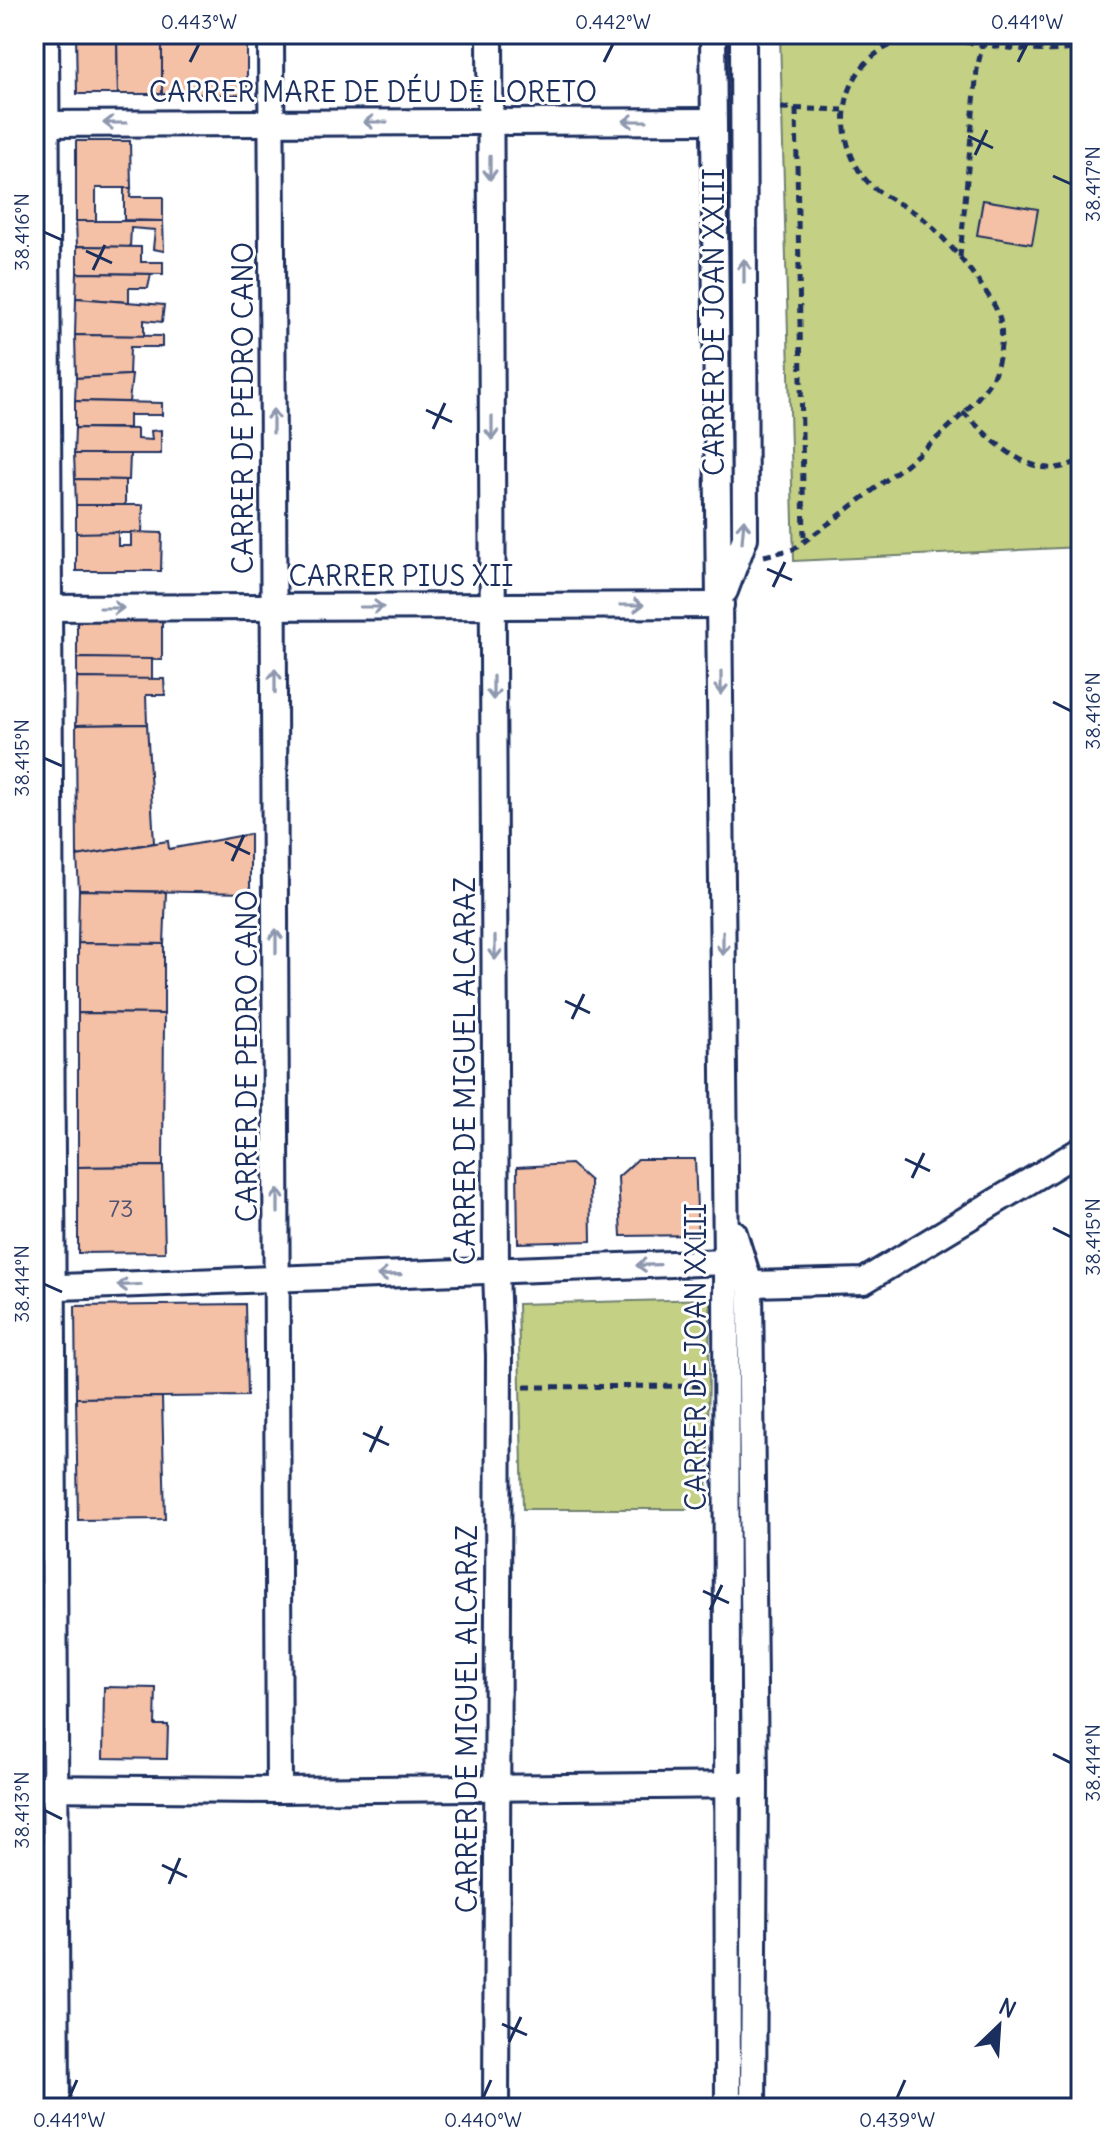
<svg xmlns="http://www.w3.org/2000/svg" width="1115" height="2142" viewBox="0 0 1115 2142" font-family="Delius,sans-serif">
  <style>
    .green { fill: #c4d084; stroke: #708071; stroke-width: 2 }
    .building { fill: #f4c0a6; stroke: #1b2f5e; stroke-width: 2 }
    .lines { fill: none; stroke-linecap: round; stroke-linejoin: round }
    .street-casing { stroke: #1b2f5e; stroke-width: 30 }
    .path { stroke: #1b2f5e; stroke-width: 5; stroke-dasharray: 8 6; stroke-linecap: butt }
    .street { stroke: #fff; stroke-width: 24 }
    .oneway { stroke: #8d97ae }
    .ticks { fill: none; stroke: #1b2f5e; stroke-width: 3 }
    .labels { text-anchor: middle; stroke-width: 6; stroke-linejoin: round; paint-order: stroke }
    .number-label { font-size: 24px; fill: #515370 }
    .street-label { font-size: 28px; fill: #1b2f5e; stroke: #fff }
    .neatline { fill: none; stroke: #1b2f5e; stroke-width: 3 }
    .ticks-label { font-size: 20px; text-anchor: middle; fill: #1b2f5e }
  </style>
  <rect width="100%" height="100%" fill="#fff"/>
  <filter id="ink" filterUnits="userSpaceOnUse"><feTurbulence type="fractalNoise" baseFrequency=".0125" numOctaves="2"/><feDisplacementMap in="SourceGraphic" scale="16" xChannelSelector="R" yChannelSelector="G"/><feConvolveMatrix kernelMatrix="1 2 1 2 8 2 1 2 1" color-interpolation-filters="sRGB"/></filter>
  <g filter="url(#ink)">
    <g class="green">
      <polygon points="780,34 1081,34 1081,547 794,561"/>
      <polygon points="710,1299 707,1509 523,1509 518,1304"/>
    </g>
    <g class="building">
      <polygon points="76,34 92,34 92,40 117,40 118,94 77,94"/>
      <polygon points="117,34 162,34 162,94 118,94"/>
      <polygon points="162,34 247,34 247,95 162,94"/>
      <polygon points="76,141 130,141 131,188 96,188 96,221 76,221"/>
      <polygon points="124,188 131,188 130,197 163,197 163,221 124,220"/>
      <polygon points="983,200 1038,209 1032,244 977,235"/>
      <polygon points="76,221 163,221 164,251 153,249 155,230 131,228 130,247 77,246"/>
      <polygon points="77,246 141,247 141,262 163,262 163,274 77,273"/>
      <polygon points="77,273 151,274 148,288 129,288 129,302 76,298"/>
      <polygon points="76,298 164,305 162,322 144,320 144,336 75,335"/>
      <polygon points="75,335 162,336 162,347 130,347 129,375 76,378"/>
      <polygon points="129,375 132,375 129,402 75,401 76,378"/>
      <polygon points="75,401 162,403 162,415 129,415 129,428 75,428"/>
      <polygon points="75,428 137,429 137,439 152,440 151,431 161,430 161,454 74,454"/>
      <polygon points="74,454 130,454 129,480 75,479"/>
      <polygon points="75,479 125,480 125,505 76,505"/>
      <polygon points="76,505 143,505 142,533 76,533"/>
      <polygon points="118,532 118,546 131,546 131,532 162,533 161,571 76,571 76,533"/>
      <polygon points="77,615 162,616 162,660 77,658"/>
      <polygon points="77,658 152,659 152,680 77,678"/>
      <polygon points="77,678 164,679 165,695 146,695 147,724 76,725"/>
      <polygon points="147,724 154,843 77,856 76,725"/>
      <polygon points="250,834 250,893 79,890 77,856 168,841 169,849"/>
      <polygon points="79,890 166,892 164,944 78,943"/>
      <polygon points="78,943 164,944 164,1014 78,1013"/>
      <polygon points="78,1013 164,1014 163,1166 78,1167"/>
      <polygon points="638,1159 695,1159 698,1235 621,1236 618,1177"/>
      <polygon points="571,1164 590,1181 591,1241 518,1243 517,1167"/>
      <polygon points="163,1166 165,1252 78,1253 78,1167"/>
      <polygon points="245,1304 247,1396 76,1398 75,1306"/>
      <polygon points="162,1397 165,1519 78,1520 76,1398"/>
      <rect x="34" y="1670" width="1" height="91"/>
      <polygon points="104,1687 156,1688 155,1725 168,1725 167,1759 103,1758"/>
    </g>
    <g class="lines">
      <defs>
        <g id="street">
          <polyline points="46,34 57,2108"/>
          <polyline points="271,34 279,1790"/>
          <polyline points="490,34 496,1271 499,1355 496,2108"/>
          <polyline points="713,34 726,1262 728,2108"/>
          <polyline points="34,124 713,121"/>
          <polyline points="725,591 745,538 743,34"/>
          <polyline points="35,608 721,605"/>
          <polyline points="734,1233 750,1284 755,1785 753,2108"/>
          <polyline points="740,1275 750,1284 864,1281 1081,1150"/>
          <polyline points="34,1288 726,1262"/>
          <polyline points="34,1788 279,1790 744,1785"/>
        </g>
      </defs>
      <use href="#street" class="street-casing"/>
      <g class="path">
        <polyline points="781,108 843,110"/>
        <polyline points="796,109 804,540"/>
        <polyline points="960,257 977,69 985,34"/>
        <path d="M963,412C993,441 1036,488 1081,459"/>
        <path d="M764,556L794,549C837,517 982,415 996,369C1001,353 1004,333 999,316C992,293 940,231 920,216C900,202 877,196 862,175C829,127 843,60 901,41C915,36 934,39 949,40C985,44 1048,57 1081,47"/>
        <polyline points="524,1387 702,1386"/>
      </g>
      <use href="#street" class="street"/>
    </g>
    <defs><path id="oneway-shaft" d="M-6 0H5M1.5-3L5.5 0L1.5 3" fill="none" stroke-width="1.6" stroke-linecap="round" stroke-linejoin="round" transform="scale(2)"/></defs>
    <g class="oneway">
      <use href="#oneway-shaft" transform="translate(635 121) rotate(180)"/>
      <use href="#oneway-shaft" transform="translate(375 122) rotate(180)"/>
      <use href="#oneway-shaft" transform="translate(115 123) rotate(180)"/>
      <use href="#oneway-shaft" transform="translate(490 168) rotate(90)"/>
      <use href="#oneway-shaft" transform="translate(744 271) rotate(-90)"/>
      <use href="#oneway-shaft" transform="translate(273 421) rotate(-90)"/>
      <use href="#oneway-shaft" transform="translate(492 428) rotate(90)"/>
      <use href="#oneway-shaft" transform="translate(743 531) rotate(-85)"/>
      <use href="#oneway-shaft" transform="translate(632 605)"/>
      <use href="#oneway-shaft" transform="translate(372 607)"/>
      <use href="#oneway-shaft" transform="translate(112 608)"/>
      <use href="#oneway-shaft" transform="translate(275 681) rotate(-90)"/>
      <use href="#oneway-shaft" transform="translate(721 683) rotate(90)"/>
      <use href="#oneway-shaft" transform="translate(493 688) rotate(90)"/>
      <use href="#oneway-shaft" transform="translate(276 941) rotate(-90)"/>
      <use href="#oneway-shaft" transform="translate(723 943) rotate(90)"/>
      <use href="#oneway-shaft" transform="translate(495 948) rotate(90)"/>
      <use href="#oneway-shaft" transform="translate(278 1201) rotate(-90)"/>
      <use href="#oneway-shaft" transform="translate(648 1265) rotate(178)"/>
      <use href="#oneway-shaft" transform="translate(389 1275) rotate(178)"/>
      <use href="#oneway-shaft" transform="translate(129 1285) rotate(178)"/>
    </g>
  </g>
  <path class="ticks" d="M190,62L199,44M604,62L613,44M1018,62L1027,44M968,136L993,148M975,155L987,130M1053,176L1071,184M44,232L62,240M86,251L112,263M93,270L105,245M426,410L452,422M433,429L445,403M767,569L792,580M773,587L785,562M1053,702L1071,711M44,758L62,766M225,842L250,854M232,861L244,835M565,1001L590,1013M572,1019L584,994M905,1159L930,1171M912,1178L924,1153M1053,1228L1071,1237M44,1284L62,1292M363,1433L389,1445M370,1452L382,1426M703,1591L729,1603M710,1610L722,1585M1053,1754L1071,1763M44,1810L62,1819M162,1865L187,1877M169,1884L180,1858M502,2024L527,2035M509,2042L521,2017M69,2098L77,2080M483,2098L491,2080M897,2098L905,2080"/>
  <g class="labels">
    <g class="number-label">
      <text x="121" y="1217">73</text>
    </g>
    <g class="street-label">
      <text x="373" y="102">CARRER MARE DE DÉU DE LORETO</text>
      <text transform="translate(714 322) rotate(-90)" y="10">CARRER DE JOAN XXIII</text>
      <text transform="translate(243 408) rotate(-90)" y="10">CARRER DE PEDRO CANO</text>
      <text x="401" y="586">CARRER PIUS XII</text>
      <text transform="translate(247 1056) rotate(-90)" y="10">CARRER DE PEDRO CANO</text>
      <text transform="translate(465 1071) rotate(-90)" y="10">CARRER DE MIGUEL ALCARAZ</text>
      <text transform="translate(696 1357) rotate(-90)" y="10">CARRER DE JOAN XXIII</text>
      <text transform="translate(467 1719) rotate(-90)" y="10">CARRER DE MIGUEL ALCARAZ</text>
    </g>
  </g>
  <rect width="1115" height="2142" fill="none" stroke="#fff" stroke-width="88"/>
  <g transform="translate(999 2026) rotate(25)" stroke="#ffffff" stroke-width="6" paint-order="stroke">
  <path d="M0-6L14 30L0 20L-14 30Z" fill="#1b2f5e"/>
  <text y="-12" font-size="22" font-weight="bold" text-anchor="middle" fill="#1b2f5e">N</text>
  </g>
  <rect x="44" y="44" width="1027" height="2054" class="neatline"/>
  <g class="ticks-label">
    <text x="199" y="29">0.443°W</text>
    <text x="613" y="29">0.442°W</text>
    <text x="1027" y="29">0.441°W</text>
    <text transform="translate(1093 184) rotate(-90)" y="7">38.417°N</text>
    <text transform="translate(22 232) rotate(-90)" y="7">38.416°N</text>
    <text transform="translate(1093 711) rotate(-90)" y="7">38.416°N</text>
    <text transform="translate(22 758) rotate(-90)" y="7">38.415°N</text>
    <text transform="translate(1093 1237) rotate(-90)" y="7">38.415°N</text>
    <text transform="translate(22 1284) rotate(-90)" y="7">38.414°N</text>
    <text transform="translate(1093 1763) rotate(-90)" y="7">38.414°N</text>
    <text transform="translate(22 1810) rotate(-90)" y="7">38.413°N</text>
    <text x="69" y="2127">0.441°W</text>
    <text x="483" y="2127">0.440°W</text>
    <text x="897" y="2127">0.439°W</text>
  </g>
</svg>
